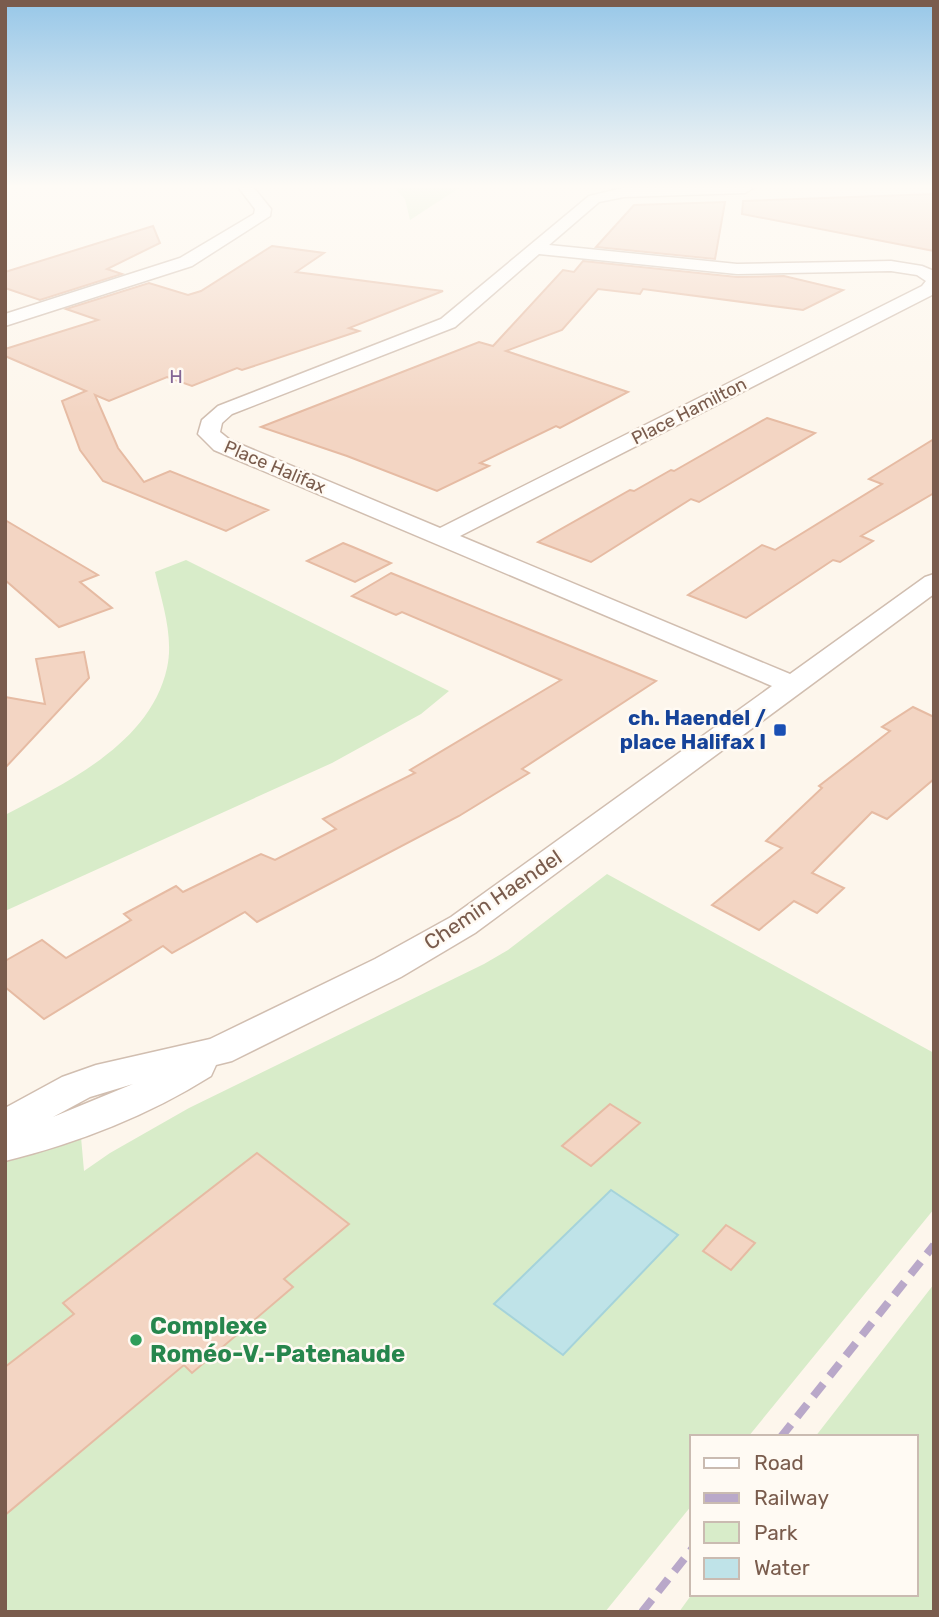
<svg xmlns="http://www.w3.org/2000/svg" width="939" height="1617" viewBox="0 0 939 1617" font-family="Rubik,sans-serif">
  <style>
    .green { fill: #d8ecc9 }
    .water { fill: #bfe3e8; stroke: #a5d3da; stroke-width: 2 }
    .building { fill: #f3d5c3; stroke: #e6bba3; stroke-width: 2 }
    .lines { fill: none; stroke-linecap: round; stroke-linejoin: round }
    .street-casing { stroke: #d1beb0; stroke-width: 3 }
    .street { fill: #fff; fill-rule: evenodd }
    .rail { stroke: #b9a8c9; stroke-width: 8; stroke-dasharray: 16 10; stroke-linecap: butt }
    .transit-dot { fill: #1a4fb4; stroke: #fffaf3; stroke-width: 2.5 }
    .leisure-dot { fill: #2e9e5b; stroke: #fffaf3; stroke-width: 2.5 }
    .labels { text-anchor: middle; stroke-width: 5; stroke-linejoin: round; paint-order: stroke }
    .far-street-label { font-size: 18px; fill: #7a5c4d; stroke: #fffaf3 }
    .far-neighbourhood-label { font-size: 19px; letter-spacing: 2px; fill: #846695; stroke: #fffaf3 }
    .transit-label { font-size: 21px; font-weight: bold; fill: #164399; stroke: #fffaf3; text-anchor: end }
    .street-label { font-size: 21px; fill: #7a5c4d; stroke: #fffaf3 }
    .near-leisure-label { font-size: 24px; font-weight: bold; fill: #27864d; stroke: #fffaf3; text-anchor: start }
  </style>
  <rect width="100%" height="100%" fill="#fdf6ec"/>
  <g class="green">
    <polygon points="395,188 459,188 410,220 405,199"/>
    <path d="M186,560L449,691L421,714L332,763L5,911V815C67,782 150,744 167,668C174,637 162,602 155,572Z"/>
    <polygon points="607,874 934,1053 934,1209 748,1437 692,1437 692,1505 605,1612 5,1612 5,1156 81,1137 84,1171 110,1153 189,1108 484,964 508,950"/>
    <polygon points="934,1284 934,1612 679,1612 692,1594 916,1594 916,1437 815,1437"/>
  </g>
  <polygon class="water" points="611,1190 678,1235 563,1355 494,1304"/>
  <g class="building">
    <polygon points="934,194 934,251 742,214 743,201"/>
    <polygon points="725,202 715,259 596,247 634,205"/>
    <polygon points="153,226 160,243 107,269 122,274 40,300 5,288 5,272"/>
    <polygon points="272,246 324,253 296,272 443,291 349,328 359,331 242,370 237,368 192,386 167,377 109,401 95,395 118,448 144,482 170,471 268,510 226,531 103,481 80,450 62,401 86,391 5,356 5,349 98,320 66,309 149,283 188,295 201,291"/>
    <polygon points="583,261 737,277 784,276 843,290 803,310 643,289 640,294 598,289 562,330 506,351 628,392 560,428 556,426 480,463 489,466 437,491 347,456 261,427 479,342 493,346 563,270 574,272"/>
    <polygon points="767,418 815,433 699,502 691,499 591,562 538,542 630,490 634,491 671,470 674,471"/>
    <polygon points="934,439 934,493 861,536 873,541 840,562 833,560 746,618 688,595 762,545 775,550 882,484 869,479"/>
    <polygon points="5,520 98,575 80,582 112,608 59,627 5,580"/>
    <polygon points="343,543 353,547 391,563 355,582 307,561"/>
    <polygon points="391,573 656,681 522,769 529,773 459,816 257,922 245,912 172,953 163,946 44,1019 5,987 5,961 42,940 66,958 131,920 124,914 176,886 183,892 261,854 275,860 336,829 323,819 415,773 410,770 561,680 402,612 396,615 352,596"/>
    <polygon points="84,652 89,678 5,768 5,697 45,704 36,659"/>
    <polygon points="913,707 934,717 934,779 887,819 872,812 812,873 844,888 817,913 794,901 759,930 712,905 782,848 766,841 822,788 819,786 890,731 882,727"/>
    <polygon points="610,1104 640,1123 591,1166 562,1146"/>
    <polygon points="257,1153 349,1224 284,1279 293,1287 192,1373 184,1365 5,1515 5,1367 74,1314 63,1303"/>
    <polygon points="726,1225 755,1243 731,1270 703,1251"/>
  </g>
  <g class="lines">
    <defs>
      <g id="street">
        <polygon points="239,188 254,188 271,209 270,216 192,266 5,326 5,314 180,258 254,214 255,209"/>
        <path d="M623,188H753L745,193L624,197L599,202L549,245L737,264L891,261L922,266L934,271V294L460,536L790,674L925,577L934,574V594L475,933L401,977L232,1061L216,1065L211,1076C147,1116 78,1143 5,1161V1108L62,1077L96,1065L210,1039L375,959L451,917L772,686L214,450L198,434L202,420L218,406L441,319L589,196ZM539,254L737,274L891,271L917,275L926,281L922,286L440,528L230,440L220,432L222,423L232,414L455,327ZM133,1084L53,1117L90,1097Z"/>
      </g>
    </defs>
    <use href="#street" class="street-casing"/>
    <use href="#street" class="street"/>
    <g class="rail">
      <polyline points="781,1437 934,1245"/>
      <polyline points="642,1612 692,1549"/>
    </g>
  </g>
  <linearGradient id="sky" x2="0" y2="1"><stop stop-color="#97c7e8"/><stop offset="0.45" stop-color="#fefbf6"/><stop offset="1" stop-color="#fefbf6" stop-opacity="0"/></linearGradient>
  <rect width="939" height="414" fill="url(#sky)"/>
  <rect class="transit-dot" x="773" y="723" width="14" height="14" rx="3.5"/>
  <circle class="leisure-dot" cx="136" cy="1340" r="7"/>
  <g class="labels">
    <g class="far-street-label">
      <text transform="translate(689 411) rotate(-27)" y="6">Place Hamilton</text>
      <text transform="translate(275 467) rotate(23)" y="6">Place Halifax</text>
    </g>
    <g class="far-neighbourhood-label">
      <text x="177" y="383">H</text>
    </g>
    <g class="transit-label">
      <text x="766" y="725">ch. Haendel /<tspan x="766" dy="24">place Halifax I</tspan></text>
    </g>
    <g class="street-label">
      <text transform="translate(493 900) rotate(-34)" y="7">Chemin Haendel</text>
    </g>
    <g class="near-leisure-label">
      <text x="150" y="1334">Complexe<tspan x="150" dy="28">Roméo-V.-Patenaude</tspan></text>
    </g>
  </g>
  <rect width="939" height="1617" fill="none" stroke="#7a5c4d" stroke-width="14"/>
  <rect x="690" y="1435" width="228" height="161" fill="#fffaf3" stroke="#cabbb1" stroke-width="2"/>
  <rect x="704" y="1458" width="35" height="10" fill="#ffffff" stroke="#cabbb1" stroke-width="2"/>
  <text x="754" y="1470" font-size="21" fill="#7a5c4d">Road</text>
  <rect x="704" y="1493" width="35" height="10" fill="#b9a8c9" stroke="#cabbb1" stroke-width="2"/>
  <text x="754" y="1505" font-size="21" fill="#7a5c4d">Railway</text>
  <rect x="704" y="1522" width="35" height="21" fill="#d8ecc9" stroke="#cabbb1" stroke-width="2"/>
  <text x="754" y="1540" font-size="21" fill="#7a5c4d">Park</text>
  <rect x="704" y="1558" width="35" height="21" fill="#bfe3e8" stroke="#cabbb1" stroke-width="2"/>
  <text x="754" y="1575" font-size="21" fill="#7a5c4d">Water</text>
</svg>
